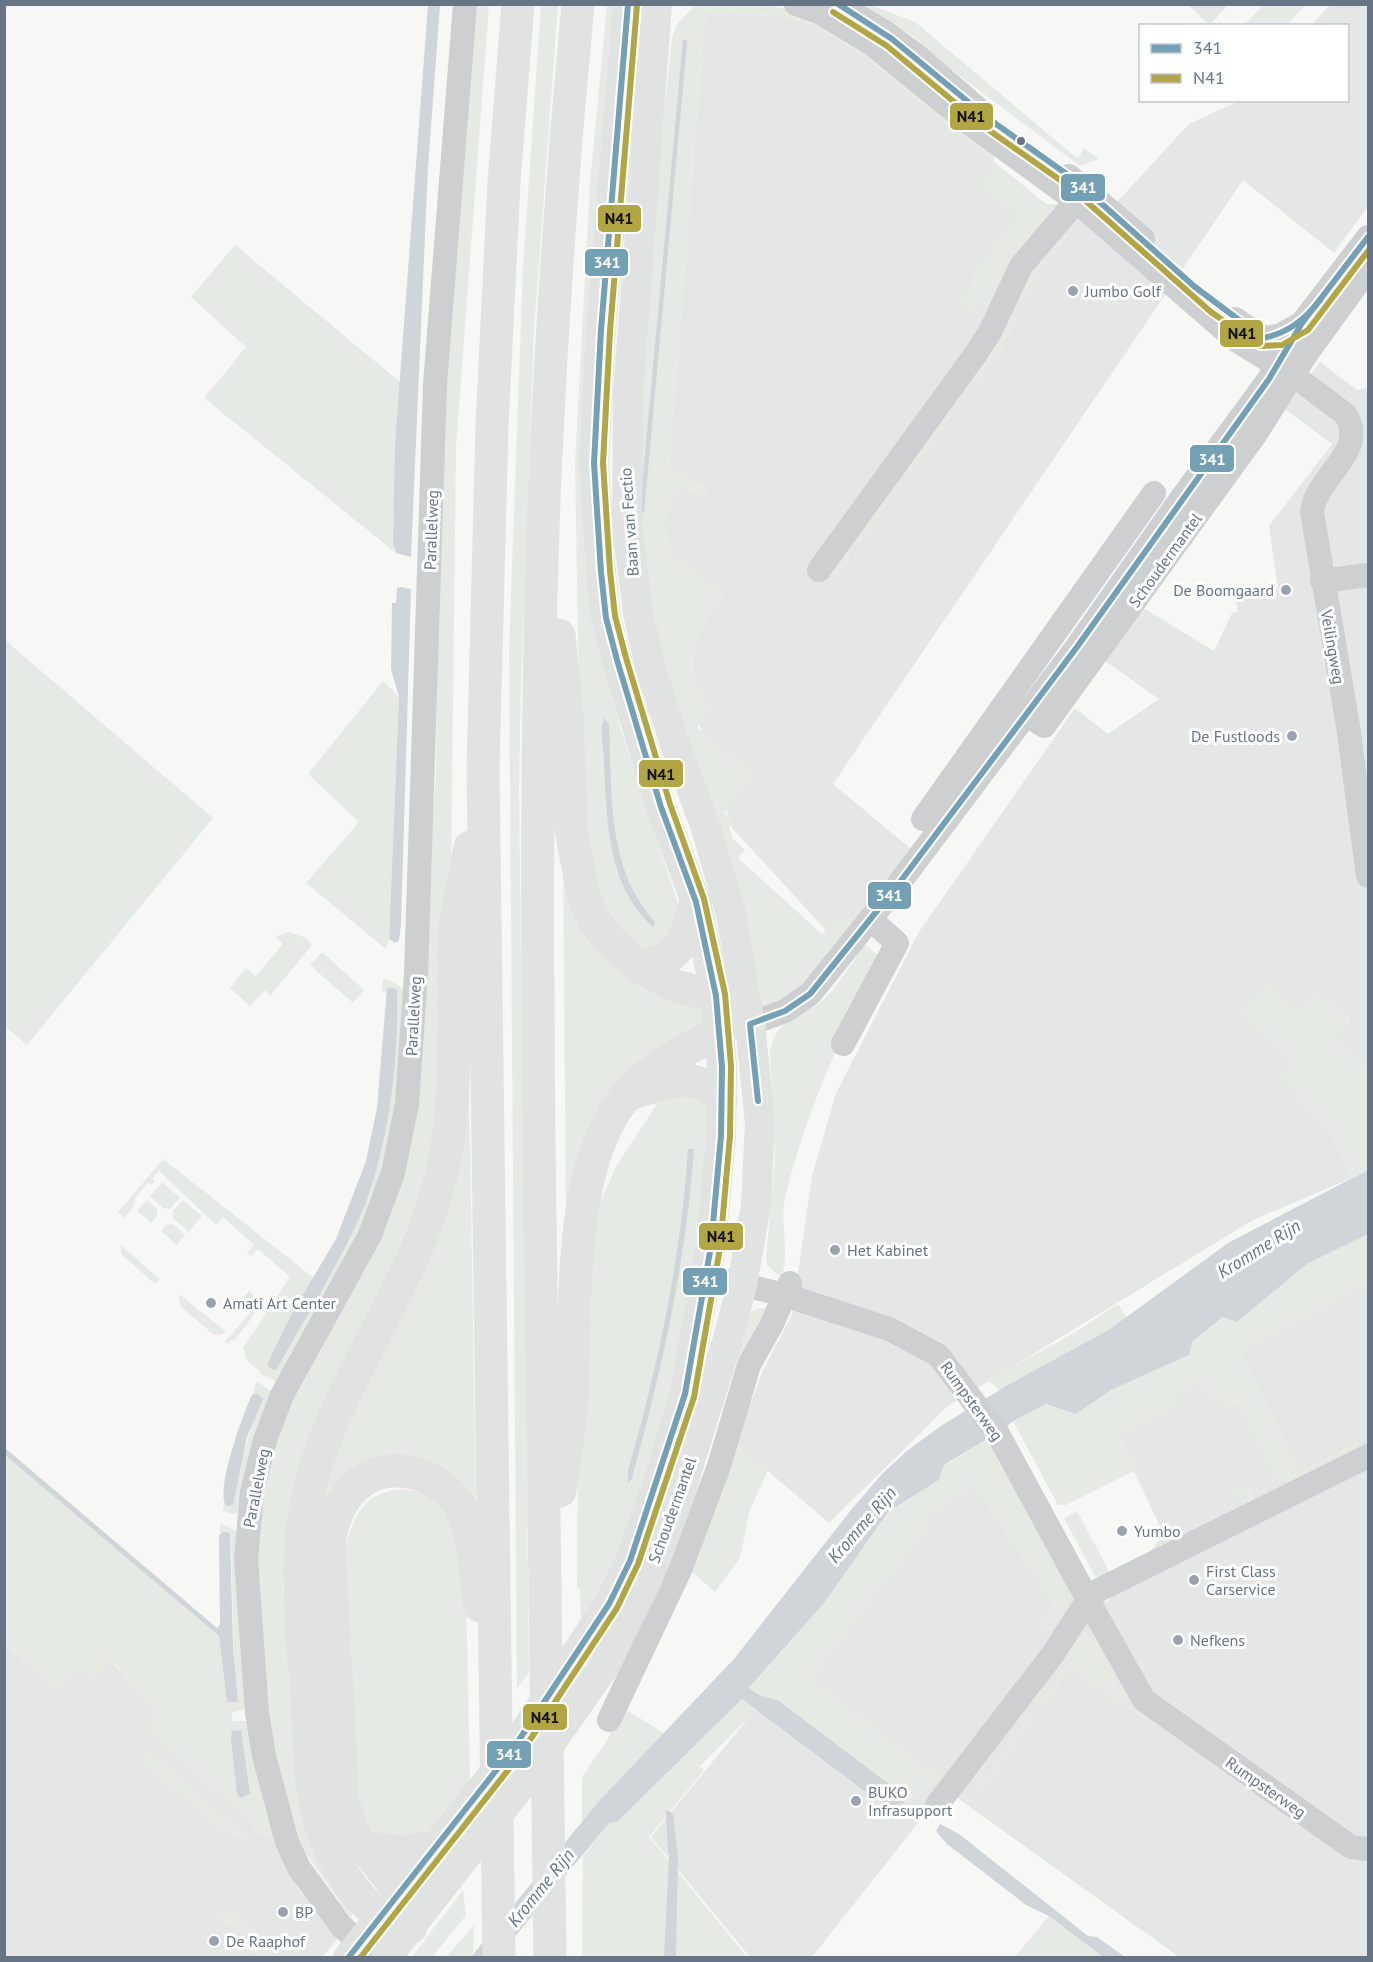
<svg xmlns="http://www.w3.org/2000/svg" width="1373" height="1962" viewBox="0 0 1373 1962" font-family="'PT Sans',sans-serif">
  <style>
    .built { fill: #e5e7e7 }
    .green { fill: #e6eae4 }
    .water { fill: #cfd5d9 }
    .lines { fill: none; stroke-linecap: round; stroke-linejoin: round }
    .stream { stroke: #cfd5d9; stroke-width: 4.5 }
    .minor { stroke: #cecfd1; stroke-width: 24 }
    .major { stroke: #e1e2e2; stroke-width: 30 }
    .highway { stroke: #e1e2e2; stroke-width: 33 }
    .bus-1-casing { stroke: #fff; stroke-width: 10 }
    .bus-2-casing { stroke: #fff; stroke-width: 10 }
    .bus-1 { stroke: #74a0b6; stroke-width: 6 }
    .bus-2 { stroke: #b1a643; stroke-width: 6 }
    .bus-dot { fill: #667486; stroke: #fff; stroke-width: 2 }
    .poi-dot { fill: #99a2ad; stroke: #fff; stroke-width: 2 }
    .labels { text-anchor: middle; stroke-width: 6; stroke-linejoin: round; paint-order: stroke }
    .poi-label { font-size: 16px; fill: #667486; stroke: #fff; text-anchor: start }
    .street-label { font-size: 16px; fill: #667486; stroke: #fff }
    .water-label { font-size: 18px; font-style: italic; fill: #637682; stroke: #fff }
    .line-badge { stroke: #fff; stroke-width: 2 }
    .badge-label { font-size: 16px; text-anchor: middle; font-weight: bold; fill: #fff }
    .pale-badge-label { font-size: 16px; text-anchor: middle; font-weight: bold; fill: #111 }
  </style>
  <rect width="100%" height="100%" fill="#f7f7f6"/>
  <g class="built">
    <polygon points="1188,5 1228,5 1210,25"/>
    <polygon points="1330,5 1368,5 1368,206 1334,253 1243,180 833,784 911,849 837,942 732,828 675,646 665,520 678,488 709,486 668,469 705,13 737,12 801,20 817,26 866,58 1046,204 1115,204 1189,124 1239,101 1348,100 1348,26 1311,25"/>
    <polygon points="1320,362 1357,390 1368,388 1368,1066 1335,1038 1350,1020 1315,991 1298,1010 1293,1064 1280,1077 1331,1135 1352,1178 1253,1220 948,1406 829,1523 735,1443 764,1368 792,1315 812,1176 836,1093 919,932 1075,708 1108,734 1159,699 1105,661 1140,606 1214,651 1232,613 1238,612 1235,595 1278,589 1269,526 1332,444 1285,409"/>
    <polygon points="1368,1270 1368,1957 1179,1957 945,1789 812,1957 750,1957 651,1837 915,1514 984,1470 1060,1593 1107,1602 1164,1535 1115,1431 1224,1357"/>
    <polygon points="4,1642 57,1689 76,1666 91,1680 108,1659 157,1709 259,1835 275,1834 298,1889 339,1937 322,1957 5,1957"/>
  </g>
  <g class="green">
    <polygon points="558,4 534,330 521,685 519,787 529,1673 517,1688 509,652 523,267 541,5"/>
    <path d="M760,4L809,13L831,22L993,151L995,163L1050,207L1045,221L992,306L969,309L959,301L973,283L970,279L1016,215L977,186L995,163L866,58L817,26L801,20L737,12L705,13L668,468L709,486L705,499L678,489L665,520L671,552L726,595C695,635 677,662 712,709L697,728L756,772L724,813L733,820L729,828L733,839L745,850L738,858L822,934L839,913L854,928C829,963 801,996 759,1010L684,745L643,585L636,379L672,38L677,24L695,5Z"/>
    <polygon points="472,5 489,5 456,446 450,958 441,1145 289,1514 283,1586 293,1745 302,1819 320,1865 353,1914 351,1918 299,1844 270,1751 254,1535 274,1432 367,1258 419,1054 436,769 439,445"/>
    <polygon points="607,5 622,5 603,197 614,701 620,727 680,910 674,936 645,951 621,929 607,910 599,893 581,806 575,463 590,183"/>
    <polygon points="858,5 871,5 915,22 1078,159 1084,148 1099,159 1080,166 936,58 913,36"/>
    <polygon points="1263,5 1263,4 1305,5 1287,25 1244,25"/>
    <path d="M1063,230L1069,235L1042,271L1023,305L1017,301C1027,273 1044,252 1063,230Z"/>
    <polygon points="235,245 400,382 395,443 393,543 396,553 204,398 246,347 191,297"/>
    <polygon points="1010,313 1018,317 1002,351 978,384 973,377"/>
    <polygon points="949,414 953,417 911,475 906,467 945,415"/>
    <polygon points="886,493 893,499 858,548 850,542"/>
    <polygon points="843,552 851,557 835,578 828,574"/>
    <polygon points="5,640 213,818 27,1045 5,1026"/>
    <polygon points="383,681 399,697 389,939 386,949 306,883 359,822 308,774"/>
    <polygon points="563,847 573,891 708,1009 710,1021 656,1049 566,1222"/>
    <polygon points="289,932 306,938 312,945 270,996 265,990 250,1006 230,988 246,968 256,976 283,944 275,937"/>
    <path d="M860,942L881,957C842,1033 807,1110 786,1193C779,1221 790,1252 782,1275H778L768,1266L766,1259L775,1159L770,1050C779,1015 800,1019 823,1000C836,989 846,971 856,958L855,949Z"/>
    <polygon points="322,952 364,990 353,1003 310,965"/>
    <path d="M383,979L394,982L403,990L405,1067L382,1188L282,1380L275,1381L260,1374L261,1372L248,1362L243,1348L290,1277L258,1249L251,1256L247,1253L254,1245L223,1217L216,1225L159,1171L152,1178L155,1181L151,1185L148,1183L134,1199L136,1202L125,1218L118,1212L163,1159L314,1278L273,1370L283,1359C307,1309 342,1263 362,1211C389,1141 393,1069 397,995L386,990L385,993L382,992Z"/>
    <polygon points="1268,981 1298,1010 1315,991 1350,1020 1335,1038 1368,1066 1368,1170 1352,1178 1331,1135 1279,1077 1293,1064 1240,1015"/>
    <polygon points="469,1079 476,1510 454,1481 342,1487 311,1516"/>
    <polygon points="695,1096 709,1110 712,1154 678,1377 603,1594 581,1622 580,1588 577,1588 578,1445 597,1209 617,1165 657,1104 666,1097"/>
    <polygon points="162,1182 180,1198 170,1209 163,1208 150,1196"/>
    <polygon points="147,1200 157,1209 157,1216 151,1223 137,1211"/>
    <polygon points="183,1200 202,1216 189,1232 173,1218 172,1212"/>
    <polygon points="173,1224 185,1235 177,1245 161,1231 166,1225"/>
    <polygon points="1368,1234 1368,1286 1241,1350 1300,1471 1358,1441 1362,1449 1294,1484 1276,1480 1238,1404 1231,1407 1228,1412 1217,1398 1211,1401 1203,1385 1175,1398 1179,1407 1120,1436 1138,1469 1066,1505 1058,1505 1013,1421 1046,1404 1076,1414 1111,1390 1189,1355 1193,1341 1224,1317 1237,1322 1307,1264"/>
    <polygon points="121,1245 159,1279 155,1284 121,1254"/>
    <polygon points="249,1291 260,1302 259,1308 234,1341 232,1339 227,1344 225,1342 255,1307 249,1301 244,1306 239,1302"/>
    <polygon points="179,1294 225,1331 223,1334 214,1335 180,1306"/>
    <polygon points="1118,1304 1127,1318 1110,1329 999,1390 988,1380 1074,1333"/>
    <polygon points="761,1308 767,1308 736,1373 739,1349 750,1312"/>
    <path d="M257,1381L271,1392L239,1513L233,1514L222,1511C224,1502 234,1491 237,1479C245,1451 250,1425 263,1399L255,1393L252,1395Z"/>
    <polygon points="990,1437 1069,1578 1071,1599 1047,1638 1037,1625 1052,1608 1051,1601 973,1486 926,1519 929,1527 812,1679 942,1778 932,1787 905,1803 897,1791 779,1701 759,1695 749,1689 824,1603 889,1511 939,1480 944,1466"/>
    <polygon points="735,1443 768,1470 750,1510 740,1558 715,1592 689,1569"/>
    <polygon points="5,1455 219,1636 227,1702 234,1667 231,1537 223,1532 220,1533 220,1523 240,1533 245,1709 231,1713 233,1721 246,1721 275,1834 259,1835 245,1818 146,1730 157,1709 109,1659 91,1680 76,1666 57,1689 5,1642"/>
    <polygon points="1248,1483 1255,1498 1245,1508 1234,1493 1228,1496 1226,1493"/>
    <path d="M404,1489L432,1495L453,1518L466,1590L470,1781L425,1836L414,1842C382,1835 372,1840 358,1807L344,1554C353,1517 361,1492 404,1489Z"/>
    <polygon points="1077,1511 1111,1575 1098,1582 1064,1518"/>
    <polygon points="1083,1632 1094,1636 1102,1644 1102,1653 1115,1679 1157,1729 1070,1670 1043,1708 1032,1701 1031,1695 1035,1689 1045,1694 1071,1656 1064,1648 1070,1638"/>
    <polygon points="742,1699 756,1710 700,1766 693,1762 704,1770 649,1837 747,1957 582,1958 583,1856 609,1823 617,1822"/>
    <polygon points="620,1706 664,1733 582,1822 582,1777 608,1739"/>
    <polygon points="1019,1710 1033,1717 981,1795 970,1778 975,1769 985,1776 1022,1725 1013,1718"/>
    <polygon points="148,1749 250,1838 232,1839 137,1759"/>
    <polygon points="463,1890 466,1915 432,1957 412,1957"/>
    <polygon points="226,1906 285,1956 285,1957 258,1957 244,1946 254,1942 252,1932 241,1936 234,1927 213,1922"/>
    <polygon points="1049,1916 1103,1957 1014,1958"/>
    <polygon points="474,1925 473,1953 470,1957 446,1957"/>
  </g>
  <g class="water">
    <polygon points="428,5 440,5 428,167 411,557 396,553 393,543 395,443"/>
    <polygon points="401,587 411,589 401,925 399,941 395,943 389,939 399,697 391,669 392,603 396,603 397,588"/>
    <path d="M604,718L609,724C612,792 606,869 655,922L653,927C607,886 607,820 604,763C604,750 599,730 604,718Z"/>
    <path d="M387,988H395L397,992C399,1060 388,1150 362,1212C338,1267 305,1317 277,1369L273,1370L267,1365L292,1313L336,1239L366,1161L377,1108Z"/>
    <path d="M688,1149H694C686,1262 662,1369 632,1478L628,1483V1471C658,1365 681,1259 688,1149Z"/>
    <polygon points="1368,1170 1368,1234 1307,1264 1237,1322 1223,1317 1193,1341 1189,1355 1111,1390 1076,1414 1046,1404 1013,1421 1005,1428 944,1465 939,1480 889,1511 824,1603 749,1688 759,1695 779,1701 898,1791 905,1803 890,1806 874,1798 742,1699 617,1822 609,1823 498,1957 470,1958 600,1800 734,1659 851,1510 882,1474 908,1450 941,1426 1006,1386 1110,1329 1228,1243"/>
    <path d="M257,1393L263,1399L247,1437L233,1505L226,1506C215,1491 243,1413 252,1395Z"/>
    <polygon points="5,1448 217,1628 220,1625 219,1535 223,1532 230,1533 233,1647 238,1702 227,1702 219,1636 5,1455"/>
    <polygon points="241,1730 250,1794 240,1798 237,1794 231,1738 232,1731"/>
    <polygon points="666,1811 670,1811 673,1815 678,1856 676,1957 664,1957 669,1856 671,1855 668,1854"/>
    <polygon points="940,1824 959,1834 1088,1936 1097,1937 1125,1957 1103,1957 1049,1916 1026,1905 947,1844 936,1831"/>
  </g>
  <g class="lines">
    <polyline class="stream" points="642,511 685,42"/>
    <g class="minor">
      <path d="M796,4L819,12L872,44L965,120L1076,201L1236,340L1297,378L1345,414C1370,451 1315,477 1312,512L1348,726L1368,876"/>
      <polyline points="841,6 883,31 916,55 983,113"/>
      <polyline points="1069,176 1143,239"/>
      <polyline points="1235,319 1263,338 1279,336 1302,323"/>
      <polyline points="819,570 975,355 990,332 1021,266 1086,190"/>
      <polyline points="1322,581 1368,575"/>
      <polyline points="1027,715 1044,726 1255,435 1305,356 1368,269"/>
      <polyline points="923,819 1154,493"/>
      <polyline points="750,1024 785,1011 810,994 897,886 1077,647 1178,503 1269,379 1302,323 1368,237"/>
      <polyline points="843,1044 897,943 870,919"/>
      <polyline points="706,1276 785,1295 889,1329 938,1355 998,1434 1088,1600 1053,1654 937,1805"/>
      <polyline points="1368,1456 1097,1591 1088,1600 1144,1700 1351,1847 1368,1849"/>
      <polyline points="609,1720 680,1570 719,1466 749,1365 772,1324 790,1283"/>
      <polyline points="379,1958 342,1927 299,1868 287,1842 264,1756 257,1713 246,1559 252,1492 265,1440 282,1395 370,1235 393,1173 407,1104 416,974 435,384 465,4"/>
    </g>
    <g class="major">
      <polyline points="348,1958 513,1749 609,1604 630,1561 661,1472 685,1394 711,1246 721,1136 722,1067 716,996 696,902 661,807 617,660 606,618 601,572 594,463 601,330 628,4"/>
      <polyline points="386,1958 522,1784 604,1667 647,1580 680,1493 727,1342 742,1285 756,1205 760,1123 750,1024 731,914 706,828 676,747 650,666 638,613 627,525 628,393 657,4"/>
    </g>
    <g class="highway">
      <polyline points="559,635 567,715 571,830 584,899 594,919 608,939 639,967 675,986 716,996 750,1024"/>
      <path d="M639,967C683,959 684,941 696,902"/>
      <path d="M630,1093C665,1085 695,1066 721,1100"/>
      <path d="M560,1491C564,1460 570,1428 572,1396C576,1310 567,1159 629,1093C655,1065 685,1049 720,1033"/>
      <polyline points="363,1847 401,1852 437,1847"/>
      <path d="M411,1927C401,1924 387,1922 379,1915C354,1896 334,1863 324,1834C309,1794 310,1746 307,1703C302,1626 291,1547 314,1472C345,1370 414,1284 440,1180C461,1100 451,1015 455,932C457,904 465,875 470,847"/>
      <path d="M411,1927L400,1892L355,1835L343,1804L329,1547C331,1526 338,1504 353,1489C383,1458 435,1470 458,1503C474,1527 475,1577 480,1606"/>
      <polyline points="499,1958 483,769 492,426 504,182 518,4"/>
      <path d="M550,1958C546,1686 542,1414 539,1142C537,920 536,697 545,475C552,318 563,161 578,4"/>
    </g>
    <defs>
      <g id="bus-1">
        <path d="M838,4L892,39L989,119L1075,180L1195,287L1263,338C1289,333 1305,319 1321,299"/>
        <polyline points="758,1101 750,1024 785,1011 810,994 897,886 1077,647 1269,379 1302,323 1368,237"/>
        <polyline points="348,1958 513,1749 609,1604 630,1561 685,1394 711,1246 721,1136 722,1067 716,996 696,902 661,807 617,660 606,618 601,572 594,463 601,330 628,4"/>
      </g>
      <g id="bus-2">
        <polyline points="833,12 887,46 983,126 1070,187 1211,312 1260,346 1282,345 1308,330 1368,251"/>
        <polyline points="360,1958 520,1755 617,1608 638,1564 694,1397 720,1248 730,1136 731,1066 725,994 704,899 670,804 626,658 615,616 610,571 603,463 610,331 637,5"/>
      </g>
    </defs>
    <use href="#bus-1" class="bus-1-casing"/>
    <use href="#bus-2" class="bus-2-casing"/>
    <use href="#bus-1" class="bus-1"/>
    <use href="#bus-2" class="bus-2"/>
  </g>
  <circle class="bus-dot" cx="1021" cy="141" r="5"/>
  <g class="poi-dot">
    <circle cx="1073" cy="291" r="6"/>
    <circle cx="1286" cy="590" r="6"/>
    <circle cx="1292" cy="736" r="6"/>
    <circle cx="835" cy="1250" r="6"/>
    <circle cx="211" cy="1303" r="6"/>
    <circle cx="1122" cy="1531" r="6"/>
    <circle cx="1194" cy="1580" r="6"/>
    <circle cx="1178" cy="1640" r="6"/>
    <circle cx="856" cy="1801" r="6"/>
    <circle cx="283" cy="1912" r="6"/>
    <circle cx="214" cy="1941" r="6"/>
  </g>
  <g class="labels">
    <g class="poi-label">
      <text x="1085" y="297">Jumbo Golf</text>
      <text x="1274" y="596" text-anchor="end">De Boomgaard</text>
      <text x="1280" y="742" text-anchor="end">De Fustloods</text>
      <text x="847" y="1256">Het Kabinet</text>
      <text x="223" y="1309">Amati Art Center</text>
      <text x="1134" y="1537">Yumbo</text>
      <text x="1206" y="1577">First Class<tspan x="1206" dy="18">Carservice</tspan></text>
      <text x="1190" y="1646">Nefkens</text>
      <text x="868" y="1798">BUKO<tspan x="868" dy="18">Infrasupport</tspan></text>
      <text x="295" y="1918">BP</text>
      <text x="226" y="1947">De Raaphof</text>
    </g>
    <g class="street-label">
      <text transform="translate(629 522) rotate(-94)" y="6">Baan van Fectio</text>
      <text transform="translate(431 530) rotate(-88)" y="6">Parallelweg</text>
      <text transform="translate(1165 560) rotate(-54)" y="6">Schoudermantel</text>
      <text transform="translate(1333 647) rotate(80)" y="6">Veilingweg</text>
      <text transform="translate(413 1016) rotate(-87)" y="6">Parallelweg</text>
      <text transform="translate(972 1401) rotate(54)" y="6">Rumpsterweg</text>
      <text transform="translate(256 1488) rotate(-79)" y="6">Parallelweg</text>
      <text transform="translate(672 1510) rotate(-70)" y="6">Schoudermantel</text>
      <text transform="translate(1266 1787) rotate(35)" y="6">Rumpsterweg</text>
    </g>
    <g class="water-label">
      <text transform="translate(1259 1249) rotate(-32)" y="6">Kromme Rijn</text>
      <text transform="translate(862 1525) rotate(-49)" y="6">Kromme Rijn</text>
      <text transform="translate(541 1888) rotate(-51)" y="6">Kromme Rijn</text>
    </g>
  </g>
  <g class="line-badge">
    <rect x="949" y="102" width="45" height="29" rx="6" fill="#b1a643"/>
    <rect x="1060" y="173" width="46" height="29" rx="6" fill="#74a0b6"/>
    <rect x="597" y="204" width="45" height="29" rx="6" fill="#b1a643"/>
    <rect x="584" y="248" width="45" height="29" rx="6" fill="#74a0b6"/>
    <rect x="1219" y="319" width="45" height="29" rx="6" fill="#b1a643"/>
    <rect x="1189" y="444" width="46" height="29" rx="6" fill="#74a0b6"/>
    <rect x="638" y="759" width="46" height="29" rx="6" fill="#b1a643"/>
    <rect x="867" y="881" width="45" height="29" rx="6" fill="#74a0b6"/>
    <rect x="698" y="1222" width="46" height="29" rx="6" fill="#b1a643"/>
    <rect x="682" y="1267" width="46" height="29" rx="6" fill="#74a0b6"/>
    <rect x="522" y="1703" width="46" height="28" rx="6" fill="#b1a643"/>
    <rect x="486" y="1740" width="46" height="29" rx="6" fill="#74a0b6"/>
  </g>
  <g class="badge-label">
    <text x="1083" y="193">341</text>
    <text x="607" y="268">341</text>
    <text x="1212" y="465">341</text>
    <text x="889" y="901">341</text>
    <text x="705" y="1287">341</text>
    <text x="509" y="1760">341</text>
  </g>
  <g class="pale-badge-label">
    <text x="971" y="122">N41</text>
    <text x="619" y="224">N41</text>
    <text x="1242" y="339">N41</text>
    <text x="661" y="780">N41</text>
    <text x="721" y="1242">N41</text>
    <text x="545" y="1723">N41</text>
  </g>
  <rect width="1373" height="1962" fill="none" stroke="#667486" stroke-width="12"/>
  <rect x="1139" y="24" width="210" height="78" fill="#ffffff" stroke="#c2c7cf" stroke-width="1.5"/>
  <rect x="1151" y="44" width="30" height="9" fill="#74a0b6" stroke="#c2c7cf" stroke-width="1.5"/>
  <text x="1193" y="54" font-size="18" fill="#667486">341</text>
  <rect x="1151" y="74" width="30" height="9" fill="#b1a643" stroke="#c2c7cf" stroke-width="1.5"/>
  <text x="1193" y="84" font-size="18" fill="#667486">N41</text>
</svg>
